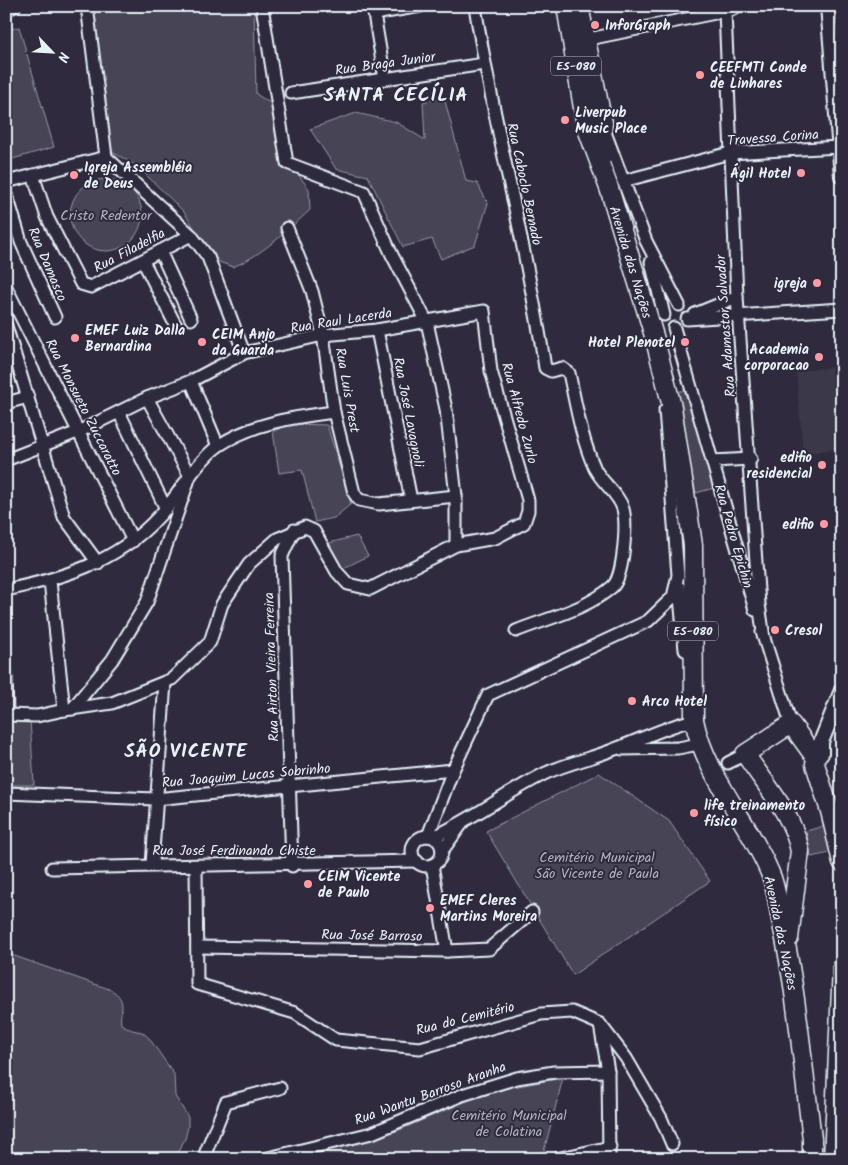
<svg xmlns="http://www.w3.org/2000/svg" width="848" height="1165" viewBox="0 0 848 1165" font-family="Kalam,sans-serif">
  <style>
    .built { fill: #3b3749 }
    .green { fill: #464455; stroke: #979aa6 }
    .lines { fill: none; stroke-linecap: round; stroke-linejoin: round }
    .minor-casing { stroke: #e8f1f8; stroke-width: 15 }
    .tertiary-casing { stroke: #e8f1f8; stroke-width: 18 }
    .primary-casing { stroke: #e8f1f8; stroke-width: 21 }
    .minor { stroke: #2f2a3d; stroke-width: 11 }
    .tertiary { stroke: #2f2a3d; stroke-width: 14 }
    .primary { stroke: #2f2a3d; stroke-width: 18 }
    .poi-dot { fill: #ff9aa2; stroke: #2f2a3d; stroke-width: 2 }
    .labels { text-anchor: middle; stroke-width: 4; stroke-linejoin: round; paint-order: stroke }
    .shield { fill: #2f2a3d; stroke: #b0b5c0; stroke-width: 1 }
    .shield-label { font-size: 12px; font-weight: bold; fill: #e8f1f8 }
    .poi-label { font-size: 14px; font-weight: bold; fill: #e8f1f8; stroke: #2f2a3d; text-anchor: start }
    .street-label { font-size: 14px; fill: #e8f1f8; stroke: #2f2a3d }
    .park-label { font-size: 14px; fill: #afb4bf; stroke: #2f2a3d }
    .district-label { font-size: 19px; font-weight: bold; letter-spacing: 1px; fill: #e8f1f8; stroke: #2f2a3d }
  </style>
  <rect width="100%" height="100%" fill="#2f2a3d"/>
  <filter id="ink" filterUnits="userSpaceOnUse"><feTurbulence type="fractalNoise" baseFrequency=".02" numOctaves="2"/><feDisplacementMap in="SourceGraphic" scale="10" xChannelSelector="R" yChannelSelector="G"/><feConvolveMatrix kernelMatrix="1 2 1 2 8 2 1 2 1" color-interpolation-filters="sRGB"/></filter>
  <g filter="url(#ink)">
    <polygon class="built" points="842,366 842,448 803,454 796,371"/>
    <g class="green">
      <path d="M96,6H254L256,94L275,106L286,158L309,189L310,210C287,231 262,255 233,267L219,262L207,248L184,212L137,166L114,153L101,138L90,17Z"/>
      <polygon points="19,27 54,147 6,161 6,30"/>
      <polygon points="444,97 466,181 477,183 488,203 475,245 441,259 432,239 403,247 368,176 336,169 310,129 356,113 396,122 425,140 423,102"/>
      <circle cx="106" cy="215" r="36"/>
      <polygon points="687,390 714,488 696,493 674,392"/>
      <polygon points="293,424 327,425 351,504 334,518 315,522 302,470 279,473 273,431"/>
      <polygon points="357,536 368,556 340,570 325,544"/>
      <polygon points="6,716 30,719 34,785 6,785"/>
      <polygon points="599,773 669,821 710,881 573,975 486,831"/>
      <polygon points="824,826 830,853 811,857 806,831"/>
      <path d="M6,953L94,984C106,988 123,991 122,1008C121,1015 120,1018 121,1024L132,1030L142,1032L149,1038L174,1074L175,1096L188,1117V1127L185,1139L174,1159H6Z"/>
      <polygon points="563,1078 544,1151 514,1159 293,1159 397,1131 490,1091"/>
    </g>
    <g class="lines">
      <defs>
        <g id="minor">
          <polyline points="87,6 106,157 191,235 208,257 244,353"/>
          <polyline points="262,6 287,163 364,192 392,255 427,322 446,409 456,496 456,545"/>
          <path d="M475,6C494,128 527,246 545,368L551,371L562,368L569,373C576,405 581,438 595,469C602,483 619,494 623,509C627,523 624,577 612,587C585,610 548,618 516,631"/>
          <polyline points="6,10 15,6"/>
          <polyline points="584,40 725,11 737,297 759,604 764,638"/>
          <polyline points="385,79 374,14 421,6"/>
          <polyline points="291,93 484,64"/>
          <polyline points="606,135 646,241 679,305"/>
          <polyline points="33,175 47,217 81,284 91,287 191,235"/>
          <polyline points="623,181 730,153 839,147"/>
          <polyline points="6,182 106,157"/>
          <polyline points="6,192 21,242 55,317"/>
          <polyline points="287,228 312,291 323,335 334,412 354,493 359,500 379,504 456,496"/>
          <polyline points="160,251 191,319"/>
          <polyline points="143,261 176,326"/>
          <polyline points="651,262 664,315"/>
          <polyline points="6,287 133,541"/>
          <polyline points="695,314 737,297"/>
          <polyline points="687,319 842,309"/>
          <polyline points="6,326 64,517 98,563"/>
          <polyline points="674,328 755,610"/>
          <polyline points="377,330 411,500"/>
          <polyline points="191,381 218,446"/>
          <polyline points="6,403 28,397"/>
          <polyline points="119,412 166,509"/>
          <polyline points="6,460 80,431 147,398 191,381 244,353 323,335 377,330 484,311 491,371 528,500 528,511 524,523 495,538 456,545 370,589 348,584 337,572 314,531 305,527 277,539 249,564 222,604 210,642 172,679 112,703 64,710 37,716 6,715"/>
          <polyline points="713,461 751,459"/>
          <polyline points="50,581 64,710"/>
          <polyline points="679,587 685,650 693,654"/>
          <path d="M6,590C69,577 125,559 167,507C182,488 199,460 218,446C252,423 295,417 334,412"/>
          <polyline points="762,632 791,724"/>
          <polyline points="6,672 7,715"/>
          <polyline points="72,709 112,660 147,602 190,476 147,398"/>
          <polyline points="622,749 678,748 699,744"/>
          <polyline points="728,763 745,754"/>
          <polyline points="6,793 155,799 453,770"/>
          <polyline points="428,836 453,770 488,695 648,621 673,597 678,575 665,410"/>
          <circle cx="427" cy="851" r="15"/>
          <path d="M433,837C473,819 507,792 546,773C568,763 593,758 615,749C642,739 667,726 694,720"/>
          <polyline points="442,851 461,825"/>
          <polyline points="152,865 165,682"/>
          <polyline points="432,865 447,951"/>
          <polyline points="196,866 197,984 295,1013 336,1040 420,1048 541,1014 572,1012 600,1024 626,1058 661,1118 672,1144"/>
          <polyline points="292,866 282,556 294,530"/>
          <polyline points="52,868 417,861"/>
          <polyline points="197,947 447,951 489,949 532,912"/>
          <polyline points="600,1025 608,1071 609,1159"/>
          <polyline points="203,1159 226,1102 280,1088"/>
          <polyline points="264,1159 372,1133 462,1095 517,1078 554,1072 608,1071"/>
          <polyline points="556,1159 610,1147"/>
        </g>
        <g id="tertiary">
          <polyline points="828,6 842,176"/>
          <polyline points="725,11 736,6"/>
          <polyline points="821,754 821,742 842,690"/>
        </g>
        <g id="primary">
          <path d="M566,6L586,126L609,188L654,336L672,407L693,545L694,720C706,777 748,820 770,873C777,888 778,908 782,924C797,995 803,1067 812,1139V1159"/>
          <polyline points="579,6 603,123 601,146 603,156"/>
          <polyline points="815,764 830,811 842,862"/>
          <path d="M789,938L800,851C793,815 765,784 745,754L791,724L812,753"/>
          <polyline points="833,1159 842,968"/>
        </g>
      </defs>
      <use href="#minor" class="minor-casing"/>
      <use href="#tertiary" class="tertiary-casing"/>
      <use href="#primary" class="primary-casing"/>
      <use href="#minor" class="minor"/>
      <use href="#tertiary" class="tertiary"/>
      <use href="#primary" class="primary"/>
    </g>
  </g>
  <g class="poi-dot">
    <circle cx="595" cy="25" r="5"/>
    <circle cx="700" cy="75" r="5"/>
    <circle cx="565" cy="120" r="5"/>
    <circle cx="801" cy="173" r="5"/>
    <circle cx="74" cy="175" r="5"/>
    <circle cx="817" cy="283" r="5"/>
    <circle cx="75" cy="338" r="5"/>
    <circle cx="202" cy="342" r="5"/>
    <circle cx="685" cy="342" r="5"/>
    <circle cx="819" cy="357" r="5"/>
    <circle cx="822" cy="465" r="5"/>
    <circle cx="824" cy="524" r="5"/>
    <circle cx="775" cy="630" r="5"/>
    <circle cx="632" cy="701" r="5"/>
    <circle cx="694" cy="813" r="5"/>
    <circle cx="308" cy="884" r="5"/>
    <circle cx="430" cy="908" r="5"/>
  </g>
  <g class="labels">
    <g class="shield">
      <rect x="551" y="56.5" width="50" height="19" rx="4"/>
      <rect x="668" y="621.5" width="50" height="19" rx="4"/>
    </g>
    <g class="shield-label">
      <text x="576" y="70">ES-080</text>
      <text x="693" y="635">ES-080</text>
    </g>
    <g class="poi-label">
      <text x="605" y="30">InforGraph</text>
      <text x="710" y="72">CEEFMTI Conde<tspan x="710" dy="16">de Linhares</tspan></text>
      <text x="575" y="117">Liverpub<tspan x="575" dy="16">Music Place</tspan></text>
      <text x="84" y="172">Igreja Assembléia<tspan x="84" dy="16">de Deus</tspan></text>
      <text x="791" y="178" text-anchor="end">Ágil Hotel</text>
      <text x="807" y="288" text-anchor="end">igreja</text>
      <text x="85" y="335">EMEF Luiz Dalla<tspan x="85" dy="16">Bernardina</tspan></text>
      <text x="212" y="339">CEIM Anjo<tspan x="212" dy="16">da Guarda</tspan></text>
      <text x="675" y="347" text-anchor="end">Hotel Plenotel</text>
      <text x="809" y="354" text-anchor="end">Academia<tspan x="809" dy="16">corporacao</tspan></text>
      <text x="812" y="462" text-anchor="end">edifio<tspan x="812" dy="16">residencial</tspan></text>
      <text x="814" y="529" text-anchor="end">edifio</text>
      <text x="785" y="635">Cresol</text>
      <text x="642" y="706">Arco Hotel</text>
      <text x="704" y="810">life treinamento<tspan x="704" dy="16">físico</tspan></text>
      <text x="318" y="881">CEIM Vicente<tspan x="318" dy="16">de Paulo</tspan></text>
      <text x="440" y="905">EMEF Cleres<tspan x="440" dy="16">Martins Moreira</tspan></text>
    </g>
    <g class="street-label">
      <text transform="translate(385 63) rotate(-8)" y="5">Rua Braga Junior</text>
      <text transform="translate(773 137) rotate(-4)" y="5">Travessa Corina</text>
      <text transform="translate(525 184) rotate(78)" y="5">Rua Caboclo Bernado</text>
      <text transform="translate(129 250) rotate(-28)" y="5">Rua Filadelfia</text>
      <text transform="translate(631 262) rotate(73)" y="5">Avenida das Nações</text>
      <text transform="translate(48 264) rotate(67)" y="5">Rua Damasco</text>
      <text transform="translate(341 320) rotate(-9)" y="5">Rua Raul Lacerda</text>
      <text transform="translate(725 326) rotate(-94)" y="5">Rua Adamastor Salvador</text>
      <text transform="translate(348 390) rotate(80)" y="5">Rua Luis Prest</text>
      <text transform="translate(84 407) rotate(63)" y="5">Rua Monsueto Zuccaratto</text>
      <text transform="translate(409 412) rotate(79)" y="5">Rua José Lavagnoli</text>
      <text transform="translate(520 413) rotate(75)" y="5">Rua Alfredo Zurlo</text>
      <text transform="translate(734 536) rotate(74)" y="5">Rua Pedro Epichin</text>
      <text transform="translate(271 667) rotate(-92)" y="5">Rua Airton Vieira Ferreira</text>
      <text transform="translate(246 775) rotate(-5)" y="5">Rua Joaquim Lucas Sobrinho</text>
      <text x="234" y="855">Rua José Ferdinando Chiste</text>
      <text transform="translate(781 933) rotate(78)" y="5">Avenida das Nações</text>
      <text transform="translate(372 935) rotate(1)" y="5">Rua José Barroso</text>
      <text transform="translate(465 1018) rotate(-14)" y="5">Rua do Cemitério</text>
      <text transform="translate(430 1093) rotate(-20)" y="5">Rua Wantu Barroso Aranha</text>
    </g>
    <g class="park-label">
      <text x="106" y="220">Cristo Redentor</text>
      <text x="597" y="862">Cemitério Municipal<tspan x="597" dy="16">São Vicente de Paula</tspan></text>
      <text x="509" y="1120">Cemitério Municipal<tspan x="509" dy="16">de Colatina</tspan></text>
    </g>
    <g class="district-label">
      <text x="396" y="101">SANTA CECÍLIA</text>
      <text x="186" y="757">SÃO VICENTE</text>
    </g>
  </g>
  <rect width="848" height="1165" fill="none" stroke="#2f2a3d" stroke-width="25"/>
  <rect x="12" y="12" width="823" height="1140" fill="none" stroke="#e8f1f8" stroke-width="2" filter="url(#ink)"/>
  <g transform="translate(52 52) rotate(115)" stroke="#2f2a3d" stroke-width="4" paint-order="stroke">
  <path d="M0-4L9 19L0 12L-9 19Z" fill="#e8f1f8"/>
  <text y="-8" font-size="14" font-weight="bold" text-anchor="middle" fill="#e8f1f8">N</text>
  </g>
</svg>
